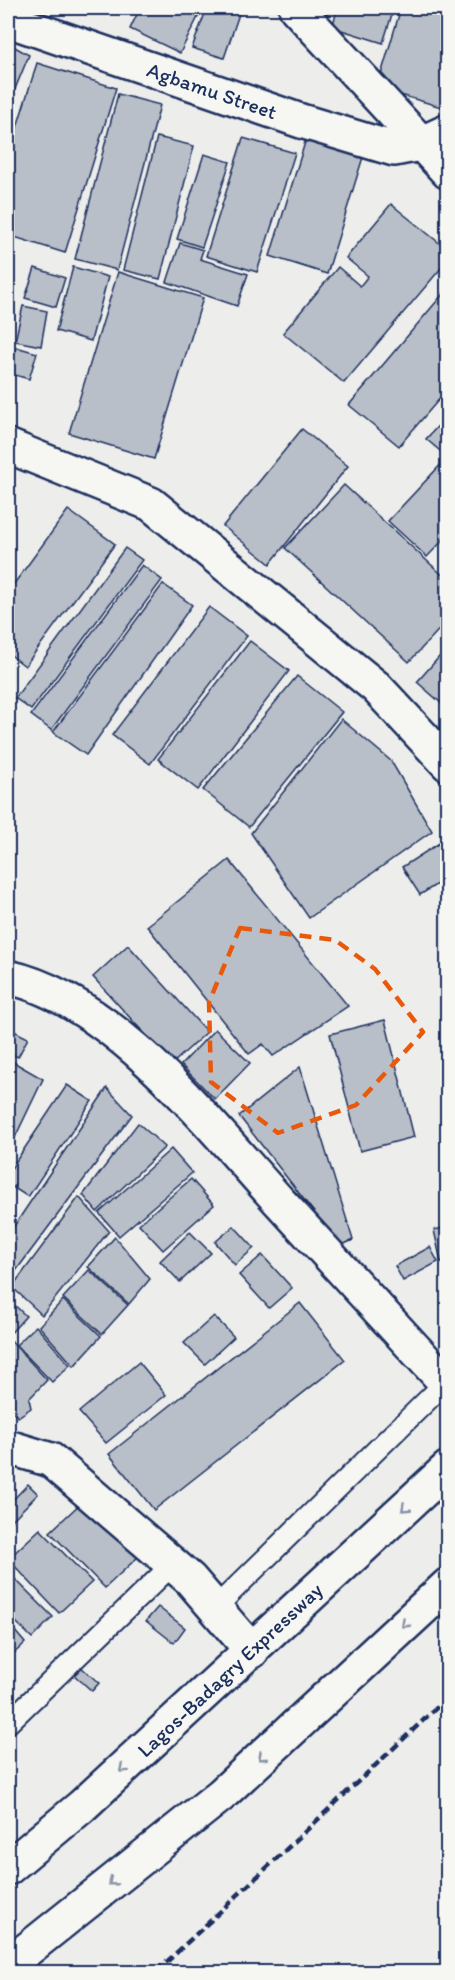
<svg xmlns="http://www.w3.org/2000/svg" width="455" height="1980" viewBox="0 0 455 1980" font-family="Itim,sans-serif">
  <style>
    .building { fill: #b9bfc8; stroke: #1b2f5e; stroke-width: 1.5 }
    .lines { fill: none; stroke-linecap: round; stroke-linejoin: round }
    .service-casing { stroke: #1b2f5e; stroke-width: 24 }
    .minor-casing { stroke: #1b2f5e; stroke-width: 38 }
    .primary-casing { stroke: #1b2f5e; stroke-width: 38 }
    .motorway-casing { stroke: #1b2f5e; stroke-width: 38 }
    .service { stroke: #f6f6f2; stroke-width: 20 }
    .minor { stroke: #f6f6f2; stroke-width: 33 }
    .primary { stroke: #f6f6f2; stroke-width: 33 }
    .motorway { stroke: #f6f6f2; stroke-width: 33 }
    .rail { stroke: #1b2f5e; stroke-width: 4.5; stroke-dasharray: 9 4.5; stroke-linecap: butt }
    .oneway { stroke: #8892a8 }
    .marked { fill: none; stroke: #e8590c; stroke-width: 4.5; stroke-dasharray: 12 8; stroke-linejoin: round }
    .labels { text-anchor: middle; stroke-width: 6; stroke-linejoin: round; paint-order: stroke }
    .street-label { font-size: 21px; fill: #1b2f5e; stroke: #f6f6f2 }
  </style>
  <rect width="100%" height="100%" fill="#edeeec"/>
  <filter id="ink" filterUnits="userSpaceOnUse"><feTurbulence type="fractalNoise" baseFrequency=".0167" numOctaves="2"/><feDisplacementMap in="SourceGraphic" scale="12" xChannelSelector="R" yChannelSelector="G"/><feConvolveMatrix kernelMatrix="1 2 1 2 8 2 1 2 1" color-interpolation-filters="sRGB"/></filter>
  <g filter="url(#ink)">
    <g class="building">
      <polygon points="140,8 198,8 202,9 180,53 130,29"/>
      <polygon points="207,8 241,8 224,58 192,48"/>
      <polygon points="338,8 394,8 383,43 332,27"/>
      <polygon points="401,8 448,8 448,109 377,88"/>
      <polygon points="8,43 29,55 8,106"/>
      <polygon points="37,63 116,88 65,253 8,235 8,156"/>
      <polygon points="118,94 160,105 117,270 75,259"/>
      <polygon points="157,137 194,146 160,279 123,270"/>
      <polygon points="243,138 295,153 257,272 206,256"/>
      <polygon points="306,139 363,157 327,274 270,256"/>
      <polygon points="204,154 230,162 202,247 177,239"/>
      <polygon points="391,204 448,250 448,260 344,383 283,333 338,267 360,286 368,276 346,258"/>
      <polygon points="180,243 203,250 200,259 248,274 237,306 167,282"/>
      <polygon points="73,267 108,277 91,341 56,331"/>
      <polygon points="35,268 65,278 56,307 25,298"/>
      <polygon points="118,272 203,298 154,459 69,433"/>
      <polygon points="448,288 448,389 399,446 349,405"/>
      <polygon points="23,306 47,311 41,346 15,341"/>
      <polygon points="16,347 37,353 29,379 8,373"/>
      <polygon points="448,415 448,453 445,455 426,439"/>
      <polygon points="302,429 348,466 270,564 223,526"/>
      <polygon points="448,457 448,535 427,557 388,521"/>
      <polygon points="344,485 448,580 448,620 409,662 285,548"/>
      <polygon points="68,510 115,544 25,666 8,653 8,592"/>
      <polygon points="125,548 142,560 31,710 15,698"/>
      <polygon points="142,565 162,580 51,730 31,715"/>
      <polygon points="163,584 192,605 86,755 53,732"/>
      <polygon points="209,607 247,636 150,764 112,735"/>
      <polygon points="250,641 289,671 198,790 158,759"/>
      <polygon points="448,647 448,709 417,682"/>
      <polygon points="297,676 342,712 249,827 203,790"/>
      <polygon points="341,719 391,761 432,831 309,918 251,833"/>
      <polygon points="444,840 448,846 448,877 420,895 402,867"/>
      <polygon points="229,860 348,1006 273,1056 263,1044 249,1054 147,926"/>
      <polygon points="128,945 207,1032 172,1064 93,977"/>
      <polygon points="385,1020 414,1137 360,1151 330,1034"/>
      <polygon points="8,1028 28,1038 18,1057 8,1052"/>
      <polygon points="215,1029 250,1063 215,1099 181,1065"/>
      <polygon points="8,1059 43,1079 9,1150 8,1149"/>
      <polygon points="300,1067 353,1240 340,1246 239,1116"/>
      <polygon points="67,1085 92,1101 28,1197 8,1184 8,1173"/>
      <polygon points="107,1088 132,1115 15,1272 8,1265 8,1235"/>
      <polygon points="138,1123 165,1147 97,1212 83,1195"/>
      <polygon points="171,1149 192,1173 119,1236 99,1213"/>
      <polygon points="191,1179 214,1205 163,1250 139,1224"/>
      <polygon points="79,1197 109,1231 42,1315 12,1287"/>
      <polygon points="234,1226 254,1248 235,1265 215,1242"/>
      <polygon points="448,1227 448,1260 441,1262 434,1230"/>
      <polygon points="190,1232 211,1253 180,1282 160,1261"/>
      <polygon points="115,1237 150,1279 129,1304 88,1267"/>
      <polygon points="430,1247 438,1262 403,1281 395,1266"/>
      <polygon points="262,1255 292,1288 269,1308 239,1275"/>
      <polygon points="89,1270 128,1305 102,1334 63,1298"/>
      <polygon points="8,1299 26,1316 8,1336"/>
      <polygon points="63,1300 101,1336 74,1366 39,1326"/>
      <polygon points="300,1303 345,1360 154,1510 109,1454"/>
      <polygon points="214,1316 234,1337 205,1364 184,1343"/>
      <polygon points="36,1326 70,1365 52,1382 16,1345"/>
      <polygon points="8,1338 47,1380 29,1399 31,1408 18,1417 8,1407"/>
      <polygon points="139,1362 166,1395 106,1443 79,1412"/>
      <polygon points="28,1484 38,1494 8,1524 8,1505"/>
      <polygon points="84,1500 139,1556 105,1588 50,1532"/>
      <polygon points="40,1529 92,1582 59,1613 8,1559"/>
      <polygon points="8,1572 53,1617 32,1638 8,1614"/>
      <polygon points="158,1607 185,1628 174,1643 146,1621"/>
      <polygon points="8,1623 25,1643 8,1659"/>
      <polygon points="81,1667 99,1683 92,1691 74,1675"/>
    </g>
    <g class="lines">
      <defs>
        <g id="service">
          <polyline points="215,1608 448,1380"/>
          <polyline points="8,1723 173,1564"/>
        </g>
        <g id="minor">
          <polyline points="296,8 448,172"/>
          <polyline points="8,20 301,121 394,149 420,144 448,131"/>
          <polyline points="8,446 151,504 376,687 448,764"/>
          <path d="M8,977C113,1000 208,1123 278,1200C334,1261 391,1323 448,1385"/>
          <polyline points="8,1447 51,1460 190,1579 252,1651"/>
        </g>
        <polyline id="primary" points="8,1868 82,1806 448,1468"/>
        <polyline id="motorway" points="8,1965 221,1795 448,1585"/>
      </defs>
      <use href="#service" class="service-casing"/>
      <use href="#minor" class="minor-casing"/>
      <use href="#primary" class="primary-casing"/>
      <use href="#motorway" class="motorway-casing"/>
      <use href="#service" class="service"/>
      <use href="#minor" class="minor"/>
      <use href="#primary" class="primary"/>
      <use href="#motorway" class="motorway"/>
      <polyline class="rail" points="156,1972 448,1697"/>
    </g>
    <defs><path id="oneway-chevron" d="M-2-3.5L2.5 0L-2 3.5" fill="none" stroke-width="1.6" stroke-linecap="round" stroke-linejoin="round" transform="scale(1.5)"/></defs>
    <g class="oneway">
      <use href="#oneway-chevron" transform="translate(405 1508) rotate(137)"/>
      <use href="#oneway-chevron" transform="translate(405 1624) rotate(137)"/>
      <use href="#oneway-chevron" transform="translate(262 1757) rotate(137)"/>
      <use href="#oneway-chevron" transform="translate(123 1769) rotate(138)"/>
      <use href="#oneway-chevron" transform="translate(112 1882) rotate(141)"/>
    </g>
  </g>
  <path class="marked" d="M240,928L335,940L375,969L423,1032L356,1105L278,1133L211,1082L209,1002Z"/>
  <g class="labels">
    <g class="street-label">
      <text transform="translate(212 91) rotate(19)" y="7">Agbamu Street</text>
      <text transform="translate(230 1670) rotate(-43)" y="7">Lagos-Badagry Expressway</text>
    </g>
  </g>
  <rect width="455" height="1980" fill="none" stroke="#f6f6f2" stroke-width="30"/>
  <rect x="15" y="15" width="425" height="1950" fill="none" stroke="#1b2f5e" stroke-width="2" filter="url(#ink)"/>
</svg>
